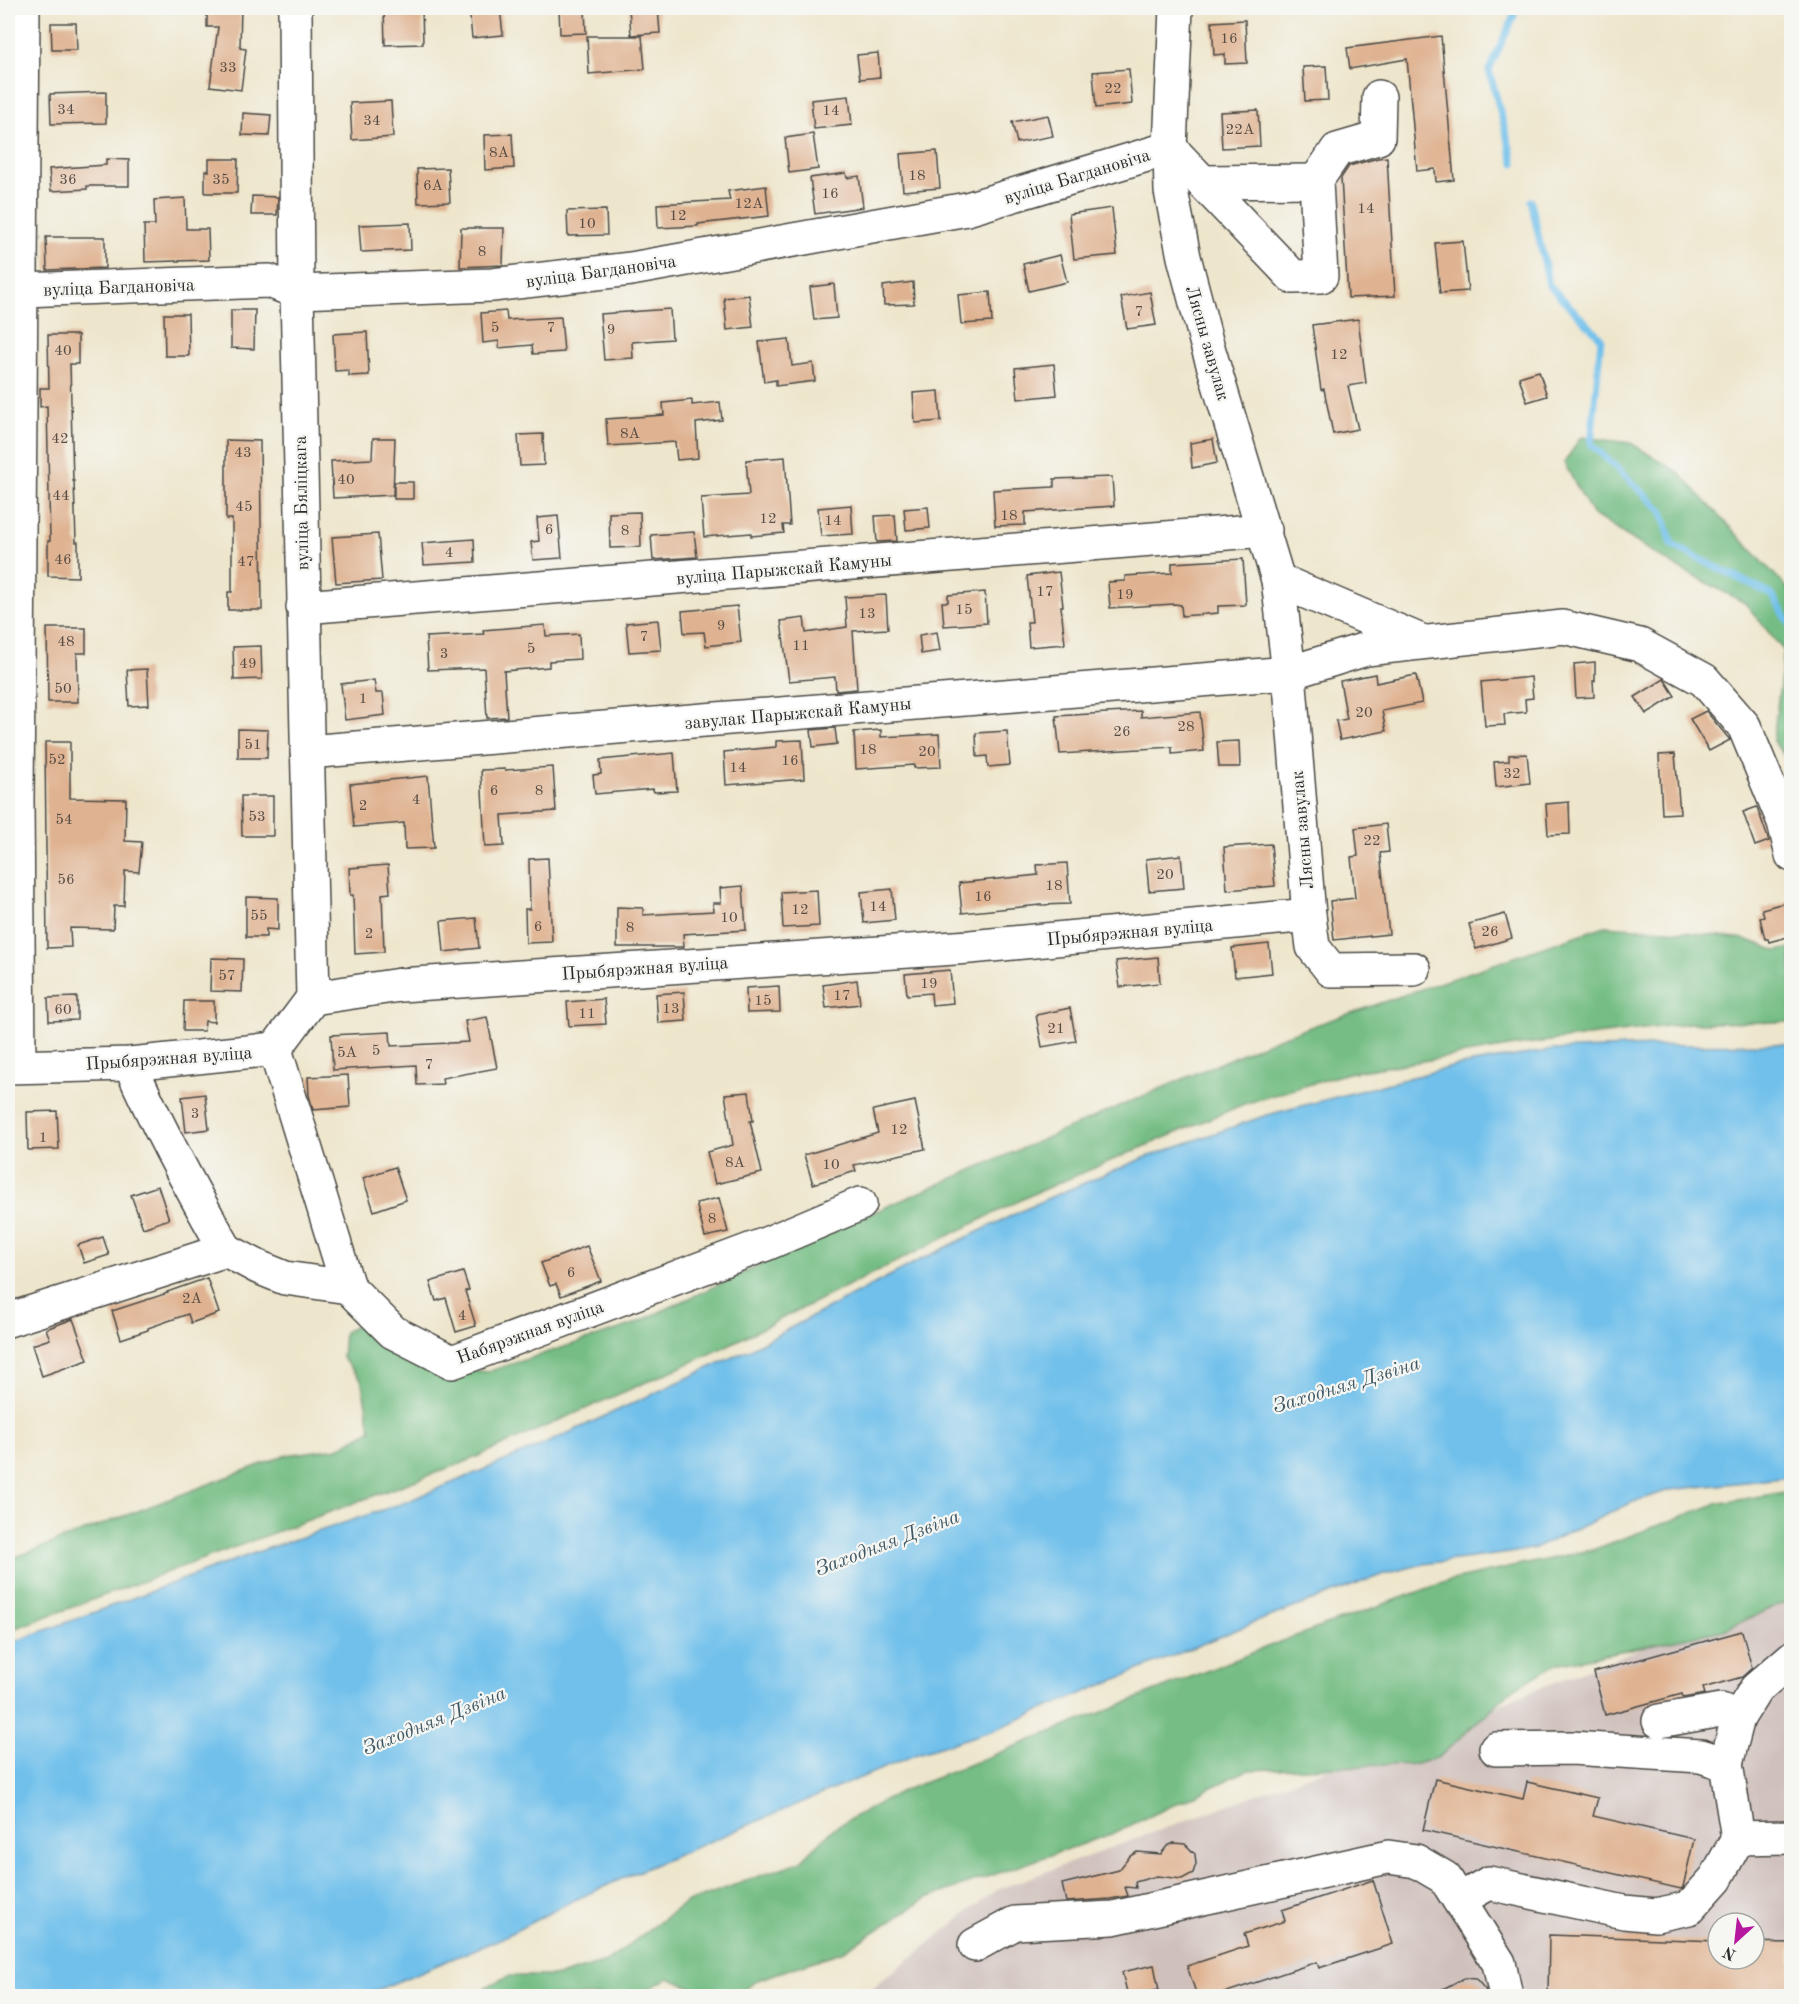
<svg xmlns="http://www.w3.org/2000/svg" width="1799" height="2004" viewBox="0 0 1799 2004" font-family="'Old Standard TT',serif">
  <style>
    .industrial { fill: #cfc0bb; fill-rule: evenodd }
    .forest { fill: #74bd84; stroke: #507458; stroke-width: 1.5 }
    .water { fill: #6fc0eb; stroke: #4d768b; stroke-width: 1.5 }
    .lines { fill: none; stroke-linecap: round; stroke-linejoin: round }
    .stream { stroke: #6fc0eb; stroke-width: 7 }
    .building { fill: #dfb291 }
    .minor-casing { stroke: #484743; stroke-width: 36 }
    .minor { stroke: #fff; stroke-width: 33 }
    .labels { text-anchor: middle; stroke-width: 4.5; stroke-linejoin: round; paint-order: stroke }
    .number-label { font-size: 15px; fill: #584d44 }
    .street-label { font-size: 18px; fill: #2b2b2b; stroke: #f6f6f2 }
    .water-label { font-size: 20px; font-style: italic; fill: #3f5865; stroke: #f6f6f2 }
  </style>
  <rect width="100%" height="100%" fill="#f6f6f2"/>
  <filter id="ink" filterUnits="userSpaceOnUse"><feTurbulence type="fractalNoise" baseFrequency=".0167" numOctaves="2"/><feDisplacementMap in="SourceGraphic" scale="12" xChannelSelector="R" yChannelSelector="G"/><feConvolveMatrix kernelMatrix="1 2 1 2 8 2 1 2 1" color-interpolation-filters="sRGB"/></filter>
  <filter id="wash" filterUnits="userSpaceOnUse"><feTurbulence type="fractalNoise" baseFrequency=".008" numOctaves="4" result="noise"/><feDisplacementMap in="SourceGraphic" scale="24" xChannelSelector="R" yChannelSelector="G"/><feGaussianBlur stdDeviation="1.35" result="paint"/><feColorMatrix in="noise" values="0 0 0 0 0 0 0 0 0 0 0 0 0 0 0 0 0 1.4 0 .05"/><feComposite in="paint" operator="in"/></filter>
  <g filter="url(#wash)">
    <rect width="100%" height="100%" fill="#eee6cc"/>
    <path class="industrial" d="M1791,1589V1996H862L996,1890L1454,1722ZM1718,1923H1754V1959H1718Z"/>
    <g class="forest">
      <polygon points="1581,437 1631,443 1679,473 1791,592 1791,764 1773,741 1784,651 1745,603 1673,565 1592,514 1564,463"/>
      <polygon points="1605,926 1668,930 1745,939 1777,951 1791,948 1791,1022 1690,1023 1534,1043 1348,1073 1244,1104 1035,1193 710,1354 465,1462 8,1631 8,1560 286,1455 338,1448 371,1430 361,1379 342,1358 344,1332 360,1324 434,1364 487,1372 632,1325 858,1219 1278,1038"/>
      <polygon points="1791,1491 1791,1599 1724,1630 1556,1664 1512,1690 1439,1757 1416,1764 1248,1770 1114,1833 927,1898 844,1951 757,1980 738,1995 714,1996 668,1978 636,1996 484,1996 486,1987 508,1976 559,1976 606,1962 685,1903 801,1861 835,1827 900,1792 1282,1641 1448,1581 1595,1549 1715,1504"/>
    </g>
    <polygon class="water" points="1774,1044 1792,1044 1791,1477 1670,1490 1633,1502 1536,1548 1510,1553 1424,1564 1384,1574 1250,1624 991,1731 917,1754 630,1875 568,1903 502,1938 363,1996 8,1996 8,1644 257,1552 406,1502 538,1447 750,1349 922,1259 1044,1200 1144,1158 1267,1115 1455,1066 1553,1050 1678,1045"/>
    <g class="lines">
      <g class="stream">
        <polyline points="1513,8 1514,16 1489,70 1514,163"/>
        <polyline points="1531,201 1549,285 1601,338 1591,444 1662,511 1672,545 1772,595 1792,627"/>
      </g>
    </g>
    <g id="blocks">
      <g class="building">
        <polygon points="207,8 241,8 240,48 246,49 241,90 210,86 218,27 207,27"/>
        <polygon points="384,8 422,8 423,44 385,45"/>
        <polygon points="469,8 500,8 503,35 472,38"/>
        <polygon points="559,8 585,8 586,33 560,34"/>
        <polygon points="629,8 658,8 660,33 631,35"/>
        <polygon points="1245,20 1247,63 1225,64 1225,54 1214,55 1212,22"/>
        <polygon points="51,23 76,23 77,50 52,50"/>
        <polygon points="587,36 642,36 645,69 589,74"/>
        <polygon points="1441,36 1454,180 1436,182 1435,169 1417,171 1407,59 1350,69 1347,48"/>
        <polygon points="878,53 880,77 860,79 857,55"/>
        <polygon points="1326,66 1328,100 1305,101 1303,67"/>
        <polygon points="1129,69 1132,104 1096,108 1093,72"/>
        <polygon points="106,92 106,123 51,124 50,94"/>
        <polygon points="849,96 852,125 814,129 811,100"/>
        <polygon points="391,101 393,137 352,140 350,103"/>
        <polygon points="1258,110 1260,146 1222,148 1220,112"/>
        <polygon points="243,113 271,115 269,136 242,135"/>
        <polygon points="1048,115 1053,136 1017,143 1012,122"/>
        <polygon points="512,134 514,168 485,170 484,135"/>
        <polygon points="813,134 818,169 789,173 785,138"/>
        <polygon points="937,151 940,188 903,191 900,154"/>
        <polygon points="1387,157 1395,296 1348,298 1341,178 1349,166 1378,158"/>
        <polygon points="106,159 129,160 129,186 87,186 87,189 51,191 49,169 106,165"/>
        <polygon points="209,159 238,159 237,193 205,193 205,171 209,171"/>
        <polygon points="448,168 450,202 418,203 417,169"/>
        <polygon points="846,173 847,178 859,176 863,207 815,214 810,178"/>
        <polygon points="766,186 769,216 698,224 698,226 658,228 657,204 730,200 728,191"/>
        <polygon points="252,196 278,197 277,215 251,215"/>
        <polygon points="185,198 186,229 208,229 209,260 145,262 144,225 155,225 154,200"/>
        <polygon points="1112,208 1117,255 1074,259 1069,214"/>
        <polygon points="606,210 607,235 568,236 567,211"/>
        <polygon points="410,223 411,250 361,252 359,225"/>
        <polygon points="461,228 504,228 503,265 460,267"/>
        <polygon points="46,237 105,237 105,268 47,270"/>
        <polygon points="1463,241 1468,291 1440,293 1435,243"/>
        <polygon points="1060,255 1067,282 1029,291 1023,264"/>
        <polygon points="913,282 914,304 884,305 883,286"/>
        <polygon points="834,284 837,318 814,320 810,287"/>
        <polygon points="990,292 992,322 961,324 958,295"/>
        <polygon points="1150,292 1156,325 1127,329 1121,297"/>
        <polygon points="749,295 753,327 727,330 724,298"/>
        <polygon points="670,309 672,339 632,342 633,358 604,360 600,314"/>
        <polygon points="231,310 255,310 254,349 231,348"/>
        <polygon points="506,311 507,320 561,317 564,352 533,354 532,345 499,348 499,341 483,343 481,313"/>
        <polygon points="164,314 188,314 189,356 165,356"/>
        <polygon points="1358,319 1366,383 1348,386 1358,429 1333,434 1324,389 1321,390 1312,325"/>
        <polygon points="367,332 369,375 349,376 349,370 335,371 333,334"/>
        <polygon points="48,335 78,335 78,364 70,364 73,481 74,481 76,542 78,542 78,577 48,576 48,541 50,541 47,406 40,407 40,388 49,388"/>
        <polygon points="789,339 792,366 813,363 815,381 776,386 776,380 764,382 759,342"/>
        <polygon points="1054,364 1057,395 1018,399 1015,368"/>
        <polygon points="1539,371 1547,396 1527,402 1519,377"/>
        <polygon points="939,391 941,421 915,423 913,393"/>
        <polygon points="692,400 692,405 720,402 722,420 696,423 698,458 677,460 675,442 608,446 606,419 664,415 663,403"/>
        <polygon points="543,434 544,465 520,466 518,435"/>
        <polygon points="373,438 395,438 393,495 333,498 331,461 372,459"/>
        <polygon points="1213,439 1217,463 1192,468 1190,443"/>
        <polygon points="226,440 260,441 262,610 228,610 228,592 232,592 232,519 226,519"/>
        <polygon points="785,457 790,525 783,525 784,533 751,536 751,533 704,537 701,498 749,495 746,460"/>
        <polygon points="1112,477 1114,506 1025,512 1025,525 995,526 993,490 1054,487 1054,479"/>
        <rect x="394" y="482" width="19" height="17"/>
        <polygon points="851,505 853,534 821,536 818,508"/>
        <polygon points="928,507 930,528 906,530 904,509"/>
        <polygon points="640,512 641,547 610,548 609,513"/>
        <polygon points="895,515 897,541 877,542 875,516"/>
        <polygon points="558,516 562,558 533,560 531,542 539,541 537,518"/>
        <polygon points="694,532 697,557 653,560 651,535"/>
        <polygon points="378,534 382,580 336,583 332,537"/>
        <polygon points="474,539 475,562 424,565 422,543"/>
        <polygon points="1243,559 1246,605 1218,606 1218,613 1182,616 1181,605 1174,604 1110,608 1108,582 1125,581 1125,576 1172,573 1172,563"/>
        <polygon points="1059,572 1063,606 1061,606 1065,644 1029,647 1027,622 1032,622 1027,576"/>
        <polygon points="985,592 987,623 944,626 942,602 948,602 948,595"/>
        <polygon points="886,595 888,629 853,631 857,689 836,691 835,677 789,681 781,621 804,618 806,633 847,627 845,597"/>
        <polygon points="737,606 741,642 706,646 704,632 684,633 682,611"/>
        <polygon points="658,620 661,650 629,652 626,623"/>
        <polygon points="545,625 546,636 579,634 580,659 549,661 549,667 504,671 507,717 487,718 484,668 428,670 426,637 484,634 483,630"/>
        <polygon points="47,628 86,628 86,653 77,653 78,702 48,702"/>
        <polygon points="937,632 940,651 921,654 919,635"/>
        <polygon points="261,646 262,679 234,680 233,647"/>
        <polygon points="1595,662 1595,681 1593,681 1594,697 1576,698 1574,664"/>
        <polygon points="147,669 149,705 129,706 127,670"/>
        <polygon points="1375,674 1376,683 1416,675 1422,703 1382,711 1386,731 1340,740 1336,721 1347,719 1340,681"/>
        <polygon points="1531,677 1533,698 1525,699 1526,712 1504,714 1505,725 1485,726 1481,682"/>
        <polygon points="1664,679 1675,696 1646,714 1635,697"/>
        <polygon points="374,680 376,693 383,693 385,715 345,720 341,684"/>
        <polygon points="1141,711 1141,717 1200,712 1204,751 1172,754 1172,747 1060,754 1056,716"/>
        <polygon points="1706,711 1730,740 1709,751 1690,719"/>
        <polygon points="835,728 837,744 813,747 811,730"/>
        <polygon points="238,729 268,730 267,758 238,758"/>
        <polygon points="881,730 881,737 939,734 941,767 914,768 914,765 856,769 854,732"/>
        <polygon points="1007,731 1010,765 988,767 987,756 977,757 976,733"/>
        <polygon points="802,740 804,779 726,785 724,752 776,747 776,741"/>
        <polygon points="1239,741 1240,767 1219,767 1217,742"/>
        <polygon points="45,742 70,742 70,798 126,799 125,841 142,842 139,872 125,871 124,906 114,906 113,929 70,928 71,947 47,948"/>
        <polygon points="674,753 677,791 654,792 653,789 595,794 593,775 601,774 600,760"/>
        <polygon points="1527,754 1530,783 1496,787 1494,762 1509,761 1509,755"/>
        <polygon points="1675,754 1680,813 1662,814 1659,755"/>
        <polygon points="553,767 556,811 502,815 504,846 485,847 481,770 505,769 505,770"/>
        <polygon points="428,776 434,848 405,849 404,823 354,827 350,784"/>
        <polygon points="241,796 273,796 273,836 242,836"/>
        <polygon points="1569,802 1570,834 1548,835 1546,804"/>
        <polygon points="1757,807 1769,841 1755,846 1743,812"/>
        <polygon points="1386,824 1389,852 1380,853 1389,934 1334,940 1330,901 1355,898 1351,857 1358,856 1355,828"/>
        <polygon points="1271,844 1275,886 1227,890 1224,847"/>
        <polygon points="1181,855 1184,888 1149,891 1146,859"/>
        <polygon points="548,858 552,942 526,943 525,909 530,909 529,859"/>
        <polygon points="1067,863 1070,904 1040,905 962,913 959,883 1038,875 1037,865"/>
        <polygon points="388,865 390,893 382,894 384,952 355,954 353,895 350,895 349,868"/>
        <polygon points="743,886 746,930 683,934 684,947 617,947 617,907 643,908 643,915 714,911 713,903 721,903 720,888"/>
        <polygon points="892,889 895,920 864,923 861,892"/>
        <polygon points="817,890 819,926 783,928 781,892"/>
        <polygon points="246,897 278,898 278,930 266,929 266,937 246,937"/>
        <polygon points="1791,901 1791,936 1769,942 1768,939 1765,939 1760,918 1764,917 1762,909"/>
        <polygon points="1505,914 1512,938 1476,949 1469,924"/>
        <polygon points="476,918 479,948 444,952 441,921"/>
        <polygon points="1269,944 1272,973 1235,977 1232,948"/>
        <polygon points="1158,957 1160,983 1120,987 1116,961"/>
        <polygon points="211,958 243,959 242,992 210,991"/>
        <polygon points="950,970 953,1003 932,1005 931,993 907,995 905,974"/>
        <polygon points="857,980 860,1004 826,1008 823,985"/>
        <polygon points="779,986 780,1012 747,1013 746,988"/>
        <polygon points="684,992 686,1021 658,1023 656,994"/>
        <polygon points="77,997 77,1020 49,1021 48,998"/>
        <polygon points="604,999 606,1024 569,1026 567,1002"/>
        <polygon points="184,1001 214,1001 214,1022 205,1021 204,1031 183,1031"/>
        <polygon points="1070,1008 1076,1041 1042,1047 1036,1015"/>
        <polygon points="487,1017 497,1068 442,1078 443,1084 417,1085 416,1065 333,1070 331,1035 390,1032 391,1046 469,1042 465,1021"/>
        <polygon points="348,1075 350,1107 313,1110 309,1095 308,1077"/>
        <polygon points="749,1092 753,1121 750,1121 762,1173 715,1184 707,1152 733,1145 725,1094"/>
        <polygon points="205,1094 209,1129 186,1132 182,1097"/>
        <polygon points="915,1101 925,1149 854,1165 856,1171 813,1184 804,1155 878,1133 873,1110"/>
        <polygon points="57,1111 59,1149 28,1150 27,1112"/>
        <polygon points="395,1167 406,1200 374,1211 363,1178"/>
        <polygon points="158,1186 169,1219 143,1228 131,1195"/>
        <polygon points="719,1198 728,1232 705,1237 696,1203"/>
        <polygon points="103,1237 109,1255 84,1263 78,1245"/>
        <polygon points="587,1246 601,1281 561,1296 556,1284 550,1286 541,1263"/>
        <polygon points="463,1272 469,1290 465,1291 476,1326 456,1332 446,1298 436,1301 430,1282"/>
        <polygon points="207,1278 219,1313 191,1323 188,1314 148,1328 148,1330 121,1339 112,1311 168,1293 167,1292"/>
        <polygon points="73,1319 88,1360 42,1376 32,1345 50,1339 46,1329"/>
        <polygon points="1742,1631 1752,1668 1742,1677 1703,1688 1705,1694 1683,1698 1682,1694 1605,1715 1594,1672"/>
        <polygon points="1435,1779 1523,1799 1527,1782 1598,1798 1593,1816 1694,1839 1683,1887 1681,1889 1423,1830"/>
        <polygon points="1174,1843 1185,1844 1195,1854 1196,1864 1193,1873 1182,1879 1157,1876 1135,1882 1136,1888 1125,1887 1128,1896 1110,1899 1066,1902 1062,1884 1119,1870 1130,1856 1137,1852 1161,1854 1167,1846"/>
        <polygon points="1373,1880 1393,1944 1319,1968 1317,1962 1215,1996 1197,1996 1187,1966 1248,1946 1244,1934 1285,1921 1282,1910"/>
        <polygon points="1549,1935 1718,1941 1718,1959 1754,1959 1754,1942 1791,1943 1791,1996 1548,1996"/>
        <polygon points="1154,1965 1159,1990 1128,1996 1122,1972"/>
        <polygon points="1464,1978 1476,1979 1485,1989 1487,1996 1429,1996"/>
      </g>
    </g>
  </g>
  <g filter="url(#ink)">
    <use href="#blocks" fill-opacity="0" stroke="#484743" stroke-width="1.5"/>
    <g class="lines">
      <defs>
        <g id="minor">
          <polyline points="295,8 297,292 313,998"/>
          <polyline points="1176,8 1170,148 1171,191 1184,257 1206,341 1278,580 1289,673 1309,915 1313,947 1331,970 1414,969"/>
          <polyline points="1202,182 1316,181"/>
          <polyline points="22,290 269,281 297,292 492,285 631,269 967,209 1170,148 1293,277 1321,276 1316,181 1337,150 1378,138 1379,97"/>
          <polyline points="1278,580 1421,641"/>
          <polyline points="303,607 1265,530"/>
          <polyline points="307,752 1289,673 1366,649 1563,627 1640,645 1704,680 1744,726 1784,822 1792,855"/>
          <polyline points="275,1049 348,1287"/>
          <path d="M130,1064C158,1128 191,1189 226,1250"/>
          <polyline points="19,1066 17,800 23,8"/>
          <polyline points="8,1067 130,1064 275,1049 313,998 400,985 970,947 1309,915"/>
          <polyline points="8,1320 226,1250 258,1267 285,1278 348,1287 393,1332 452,1362 766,1244 860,1204"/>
          <polyline points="1659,1721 1721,1710 1738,1718"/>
          <polyline points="1496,1749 1571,1748 1701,1756 1726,1764 1738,1838 1792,1837"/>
          <polyline points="1726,1764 1738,1718 1756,1689 1792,1658"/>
          <polyline points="1459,1900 1489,1883 1624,1912 1656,1915 1689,1908 1716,1878 1738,1838"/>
          <polyline points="975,1945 1015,1923 1113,1918 1388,1857 1416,1861 1445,1878 1499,1963 1506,1996"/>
        </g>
      </defs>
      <use href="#minor" class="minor-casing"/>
      <use href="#minor" class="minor"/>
    </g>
  </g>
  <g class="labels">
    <g class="number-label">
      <text x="1229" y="43">16</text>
      <text x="228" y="72">33</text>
      <text x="1113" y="93">22</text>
      <text x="66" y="114">34</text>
      <text x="831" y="115">14</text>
      <text x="372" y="125">34</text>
      <text x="1240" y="134">22А</text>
      <text x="499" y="157">8А</text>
      <text x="917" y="180">18</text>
      <text x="68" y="184">36</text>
      <text x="221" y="184">35</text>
      <text x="433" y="190">6А</text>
      <text x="830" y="198">16</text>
      <text x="749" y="208">12А</text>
      <text x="1366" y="213">14</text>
      <text x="678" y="220">12</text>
      <text x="587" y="228">10</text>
      <text x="482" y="256">8</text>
      <text x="1139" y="316">7</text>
      <text x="495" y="332">5</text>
      <text x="551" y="332">7</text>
      <text x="611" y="334">9</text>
      <text x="63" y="355">40</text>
      <text x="1339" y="359">12</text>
      <text x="630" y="438">8А</text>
      <text x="60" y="443">42</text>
      <text x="243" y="457">43</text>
      <text x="346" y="484">40</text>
      <text x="61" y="500">44</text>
      <text x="244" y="511">45</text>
      <text x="1009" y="520">18</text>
      <text x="768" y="523">12</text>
      <text x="833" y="525">14</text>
      <text x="549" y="534">6</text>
      <text x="625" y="535">8</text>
      <text x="449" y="557">4</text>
      <text x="63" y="564">46</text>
      <text x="246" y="566">47</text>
      <text x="1045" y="596">17</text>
      <text x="1125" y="599">19</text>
      <text x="964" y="614">15</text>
      <text x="867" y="618">13</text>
      <text x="721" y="630">9</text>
      <text x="644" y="641">7</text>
      <text x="66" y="646">48</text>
      <text x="801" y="650">11</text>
      <text x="531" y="653">5</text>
      <text x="444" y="658">3</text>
      <text x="248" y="668">49</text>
      <text x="63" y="693">50</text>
      <text x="363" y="703">1</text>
      <text x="1364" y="717">20</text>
      <text x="1186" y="731">28</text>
      <text x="1122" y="736">26</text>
      <text x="253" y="749">51</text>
      <text x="868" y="754">18</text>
      <text x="927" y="756">20</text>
      <text x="57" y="764">52</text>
      <text x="790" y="765">16</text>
      <text x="738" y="772">14</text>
      <text x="1512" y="778">32</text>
      <text x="494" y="795">6</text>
      <text x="539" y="795">8</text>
      <text x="416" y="804">4</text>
      <text x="363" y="810">2</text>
      <text x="257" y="821">53</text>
      <text x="64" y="824">54</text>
      <text x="1372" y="845">22</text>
      <text x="1165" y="879">20</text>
      <text x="66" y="884">56</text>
      <text x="1054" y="890">18</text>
      <text x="983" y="901">16</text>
      <text x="878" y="911">14</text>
      <text x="800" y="914">12</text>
      <text x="259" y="920">55</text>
      <text x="729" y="922">10</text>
      <text x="538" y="931">6</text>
      <text x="630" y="932">8</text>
      <text x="1490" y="936">26</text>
      <text x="369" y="938">2</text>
      <text x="227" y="980">57</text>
      <text x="929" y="988">19</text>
      <text x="842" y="1000">17</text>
      <text x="763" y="1005">15</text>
      <text x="671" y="1013">13</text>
      <text x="63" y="1014">60</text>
      <text x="587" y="1018">11</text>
      <text x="1056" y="1033">21</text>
      <text x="376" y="1055">5</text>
      <text x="347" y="1057">5А</text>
      <text x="429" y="1069">7</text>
      <text x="195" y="1118">3</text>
      <text x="899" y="1134">12</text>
      <text x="43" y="1142">1</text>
      <text x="735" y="1167">8А</text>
      <text x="831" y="1169">10</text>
      <text x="712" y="1223">8</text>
      <text x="571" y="1277">6</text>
      <text x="192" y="1303">2А</text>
      <text x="462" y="1320">4</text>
    </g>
    <g class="street-label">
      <text transform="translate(1077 176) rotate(-17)" y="6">вуліца Багдановіча</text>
      <text transform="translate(601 271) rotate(-8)" y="6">вуліца Багдановіча</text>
      <text transform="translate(119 287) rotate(-2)" y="6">вуліца Багдановіча</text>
      <text transform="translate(1208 343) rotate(74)" y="6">Лясны завулак</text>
      <text transform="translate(301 503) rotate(-91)" y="6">вуліца Бяліцкага</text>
      <text transform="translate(784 569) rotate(-5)" y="6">вуліца Парыжскай Камуны</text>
      <text transform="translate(798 713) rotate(-5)" y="6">завулак Парыжскай Камуны</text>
      <text transform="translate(1302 830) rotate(-95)" y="6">Лясны завулак</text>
      <text transform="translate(1130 932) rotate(-5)" y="6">Прыбярэжная вуліца</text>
      <text transform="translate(645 968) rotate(-4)" y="6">Прыбярэжная вуліца</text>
      <text transform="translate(169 1058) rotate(-4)" y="6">Прыбярэжная вуліца</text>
      <text transform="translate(530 1332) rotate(-20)" y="6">Набярэжная вуліца</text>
    </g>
    <g class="water-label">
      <text transform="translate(1346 1384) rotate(-17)" y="7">Заходняя Дзвіна</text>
      <text transform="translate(887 1542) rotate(-21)" y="7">Заходняя Дзвіна</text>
      <text transform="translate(434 1720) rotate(-22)" y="7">Заходняя Дзвіна</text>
    </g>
  </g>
  <rect width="1799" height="2004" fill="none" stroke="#f6f6f2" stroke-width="30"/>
  <g transform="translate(1736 1941) rotate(207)"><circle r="28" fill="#f6f6f2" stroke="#a5a5a2" stroke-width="1.5"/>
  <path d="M0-4.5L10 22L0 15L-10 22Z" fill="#b5179e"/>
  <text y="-9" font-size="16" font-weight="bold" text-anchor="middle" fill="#2b2b2b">N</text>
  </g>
</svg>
